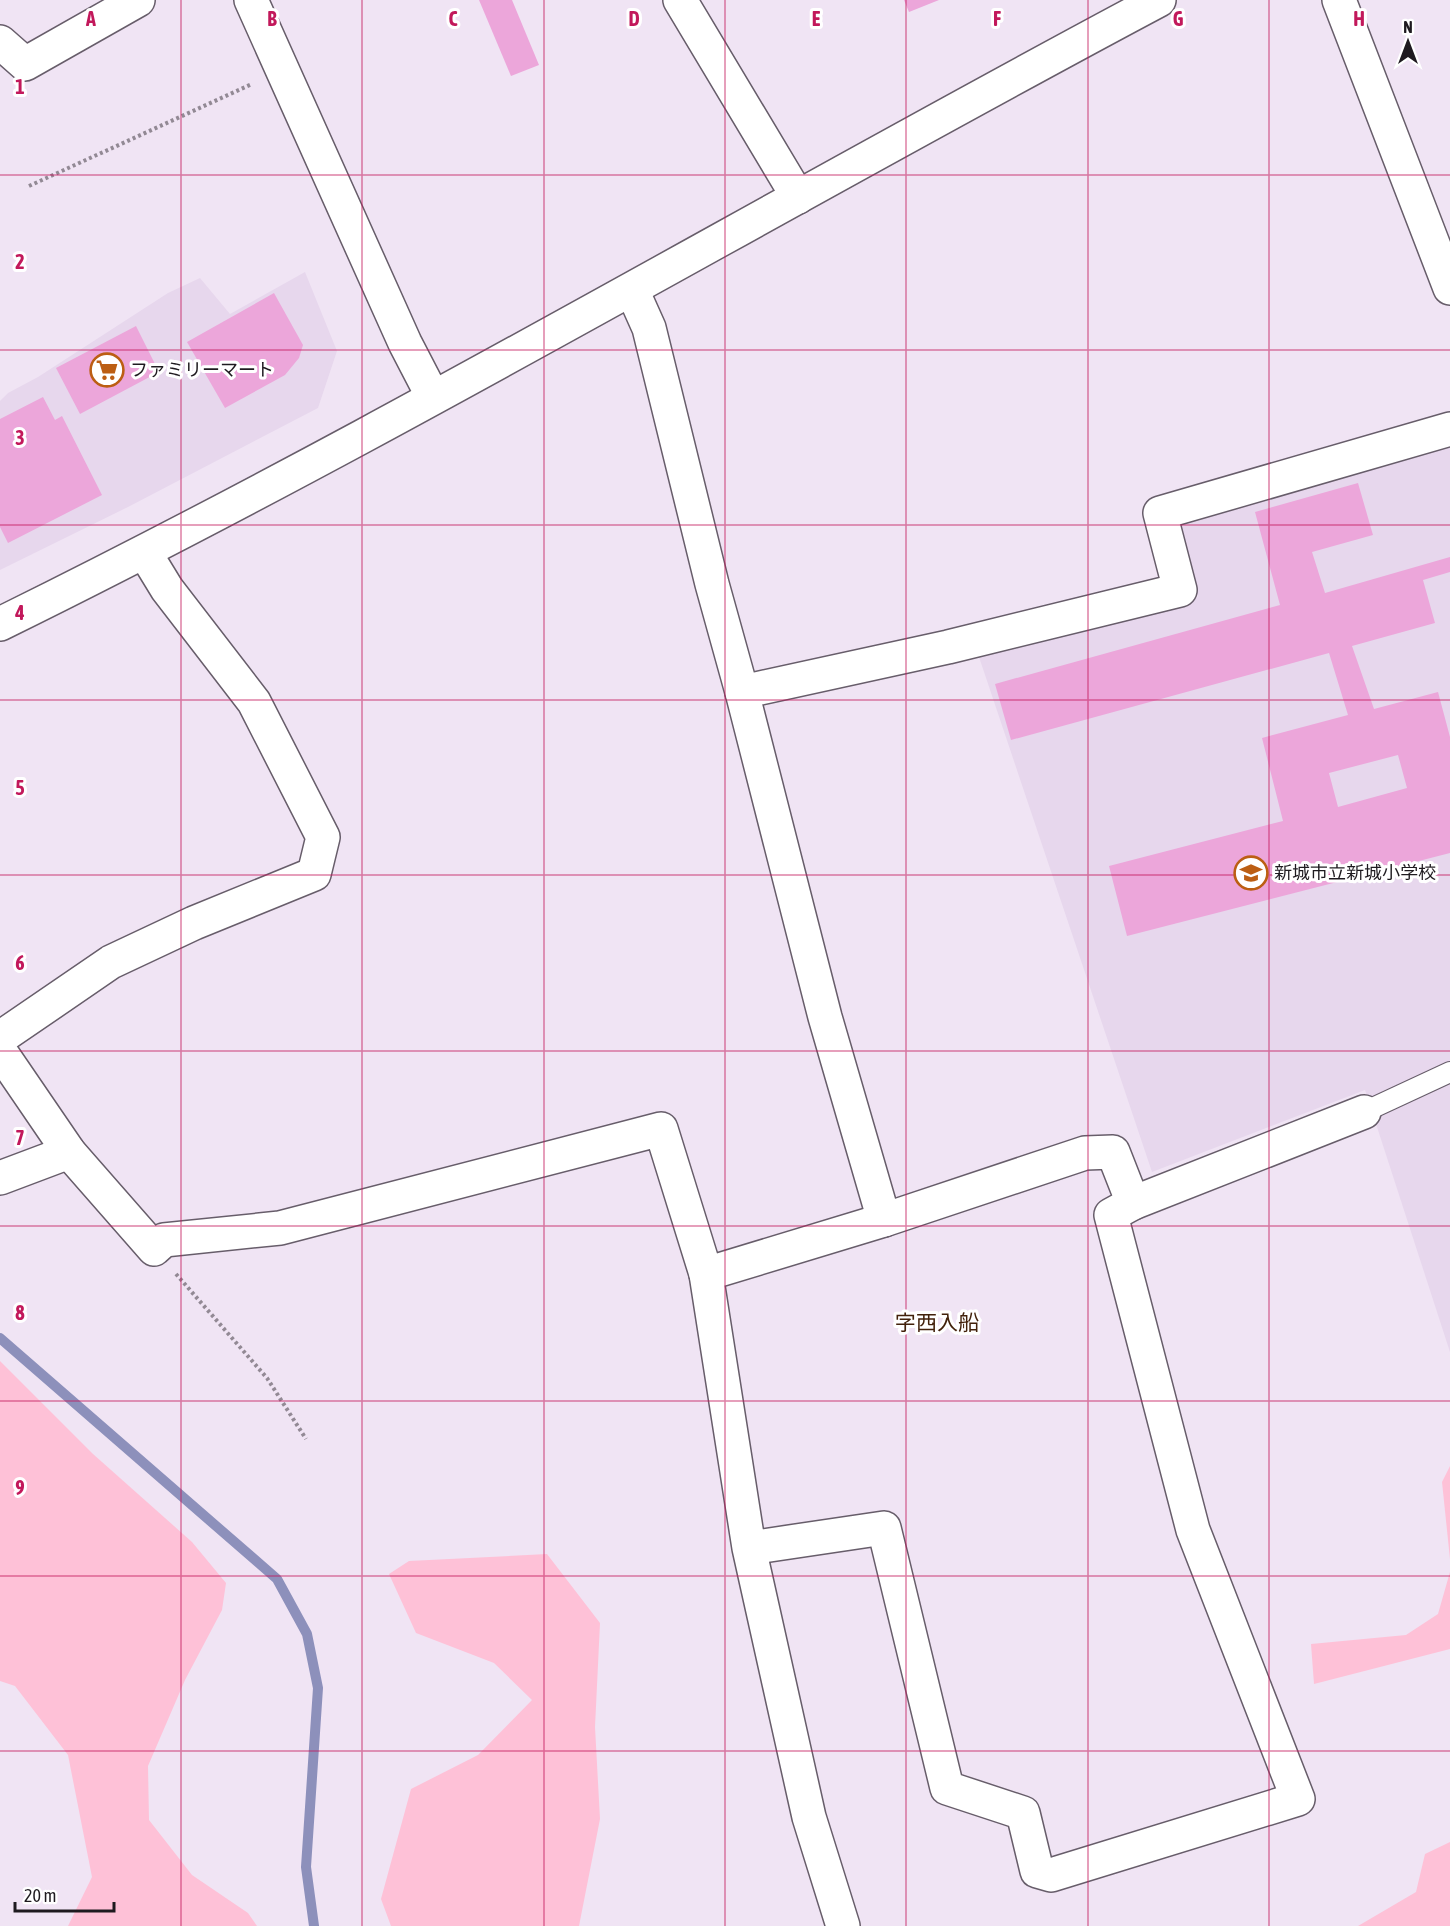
<svg xmlns="http://www.w3.org/2000/svg" width="1450" height="1926" viewBox="0 0 1450 1926" font-family="'Asap Condensed','Noto Sans JP',sans-serif">
  <style>
    .built { fill: #e7d7ed }
    .green { fill: #fec1d7 }
    .lines { fill: none; stroke-linecap: round; stroke-linejoin: round }
    .stream { stroke: #8d90bb; stroke-width: 10 }
    .building { fill: #eca6da; fill-rule: evenodd }
    .lane-casing { stroke: #675d6a; stroke-width: 22 }
    .street-casing { stroke: #675d6a; stroke-width: 36 }
    .secondary-casing { stroke: #675d6a; stroke-width: 36 }
    .path { stroke: #928994; stroke-width: 4; stroke-dasharray: 3 3; stroke-linecap: butt }
    .lane { stroke: #fff; stroke-width: 20 }
    .street { stroke: #fff; stroke-width: 33 }
    .secondary { stroke: #fff; stroke-width: 33 }
    .grid { fill: none; stroke: #c2185b; stroke-width: 1.5; stroke-opacity: 0.55 }
    .labels { text-anchor: middle; stroke-width: 6; stroke-linejoin: round; paint-order: stroke }
    .poi-label { font-size: 18px; fill: #1e1a1f; stroke: #fff; text-anchor: start }
    .quarter-label { font-size: 21px; fill: #42210b; stroke: #fff }
    .grid-label { font-size: 20px; text-anchor: middle; font-weight: bold; fill: #c2185b; stroke: #fff; stroke-width: 6; stroke-linejoin: round; paint-order: stroke }
  </style>
  <rect width="100%" height="100%" fill="#f0e4f4"/>
  <g class="built">
    <polygon points="305,272 337,351 318,408 128,507 0,570 0,401 8,393 38,377 168,293 200,278 230,314"/>
    <polygon points="1450,447 1450,1352 1365,1090 1152,1172 979,657 1198,597 1181,522"/>
  </g>
  <g class="green">
    <polygon points="0,1361 93,1454 192,1542 226,1583 222,1610 185,1680 148,1766 149,1820 192,1875 248,1913 257,1926 68,1926 92,1877 68,1755 15,1686 0,1681"/>
    <polygon points="1450,1466 1450,1559 1442,1482"/>
    <polygon points="547,1554 600,1623 595,1727 600,1819 579,1926 391,1926 381,1899 411,1789 478,1755 532,1700 494,1663 416,1633 389,1574 409,1561"/>
    <polygon points="1450,1572 1450,1649 1314,1684 1311,1644 1406,1635 1438,1614"/>
    <polygon points="1450,1842 1450,1926 1358,1926 1416,1892 1425,1854"/>
  </g>
  <g class="lines">
    <polyline class="stream" points="0,1338 277,1579 307,1634 318,1688 306,1867 314,1926"/>
  </g>
  <g class="building">
    <polygon points="479,0 512,0 539,65 511,76"/>
    <polygon points="904,0 939,0 909,12"/>
    <polygon points="274,293 303,345 299,358 285,375 225,408 187,342"/>
    <polygon points="136,326 159,372 80,414 56,368"/>
    <polygon points="43,397 55,420 62,416 102,495 8,543 0,527 0,419"/>
    <path d="M1358,483L1373,535L1312,552L1325,593L1450,557V572L1423,580L1435,623L1352,646L1374,709L1438,692L1450,737V853L1127,936L1109,866L1283,821L1262,738L1348,715L1329,653L1011,740L995,684L1280,605L1255,512ZM1398,755L1407,788L1338,807L1329,773Z"/>
  </g>
  <g class="lines">
    <defs>
      <polyline id="lane" points="1364,1112 1450,1072"/>
      <g id="street">
        <polyline points="680,0 798,197"/>
        <polyline points="1339,0 1450,288"/>
        <polyline points="0,42 25,64 138,0"/>
        <polyline points="632,290 649,328 712,584 742,692 825,1017 884,1220"/>
        <polyline points="742,692 948,647 1180,590 1160,513 1450,429"/>
        <polyline points="0,1038 111,962 194,923 314,874 323,837 254,702 167,589 145,553"/>
        <polyline points="0,1051 69,1152 154,1249 164,1240 280,1228 661,1129 706,1274"/>
        <polyline points="0,1178 69,1152"/>
        <polyline points="1133,1203 1364,1112"/>
        <polyline points="749,1548 884,1528 947,1788 1023,1813 1037,1871 1051,1875 1298,1799 1193,1530 1111,1215 1133,1203 1113,1152 1085,1153 884,1220 706,1274 749,1548 809,1817 843,1926"/>
      </g>
      <g id="secondary">
        <polyline points="251,0 405,343 433,397"/>
        <path d="M0,624C394,430 771,206 1159,0"/>
      </g>
    </defs>
    <use href="#lane" class="lane-casing"/>
    <use href="#street" class="street-casing"/>
    <use href="#secondary" class="secondary-casing"/>
    <g class="path">
      <polyline points="29,186 252,84"/>
      <polyline points="176,1274 267,1378 306,1439"/>
    </g>
    <use href="#lane" class="lane"/>
    <use href="#street" class="street"/>
    <use href="#secondary" class="secondary"/>
  </g>
  <path class="grid" d="M181,0V1926M362,0V1926M544,0V1926M725,0V1926M906,0V1926M1088,0V1926M1269,0V1926M0,175H1450M0,350H1450M0,525H1450M0,700H1450M0,875H1450M0,1051H1450M0,1226H1450M0,1401H1450M0,1576H1450M0,1751H1450"/>
  <defs>
    <symbol id="supermarket-ring" viewBox="-11 -11 22 22"><circle r="9.5" fill="#fff" stroke="#bc5e13" stroke-width="1.5"/><path d="M-6-5.5h2.5l.6 2H6L4.5 2H-2.5L-4.4-4H-6ZM-1.5 3.2a1.3 1.3 0 1 0 .1 0ZM3 3.2a1.3 1.3 0 1 0 .1 0Z" fill="#bc5e13"/></symbol>
    <symbol id="school-ring" viewBox="-11 -11 22 22"><circle r="9.5" fill="#fff" stroke="#bc5e13" stroke-width="1.5"/><path d="M0-5L7-2L0 1L-7-2ZM-4 1L0 2.5L4 1V4Q0 6-4 4Z" fill="#bc5e13"/></symbol>
  </defs>
  <g fill-rule="evenodd">
    <use href="#supermarket-ring" x="88" y="351" width="38" height="38"/>
    <use href="#school-ring" x="1232" y="854" width="38" height="38"/>
  </g>
  <g class="labels">
    <g class="poi-label">
      <text x="130" y="376">ファミリーマート</text>
      <text x="1274" y="879">新城市立新城小学校</text>
    </g>
    <g class="quarter-label">
      <text x="937" y="1330">字西入船</text>
    </g>
  </g>
  <g class="grid-label">
    <text x="91" y="26">A</text>
    <text x="272" y="26">B</text>
    <text x="453" y="26">C</text>
    <text x="634" y="26">D</text>
    <text x="816" y="26">E</text>
    <text x="997" y="26">F</text>
    <text x="1178" y="26">G</text>
    <text x="1359" y="26">H</text>
    <text x="20" y="94">1</text>
    <text x="20" y="269">2</text>
    <text x="20" y="445">3</text>
    <text x="20" y="620">4</text>
    <text x="20" y="795">5</text>
    <text x="20" y="970">6</text>
    <text x="20" y="1145">7</text>
    <text x="20" y="1320">8</text>
    <text x="20" y="1495">9</text>
  </g>
  <g transform="translate(1408 42)" stroke="#ffffff" stroke-width="4.5" paint-order="stroke">
  <path d="M0-4.5L10 22L0 15L-10 22Z" fill="#1e1a1f"/>
  <text y="-9" font-size="16" font-weight="bold" text-anchor="middle" fill="#1e1a1f">N</text>
  </g>
  <path d="M15 1902v9h99v-9" fill="none" stroke="#1e1a1f" stroke-width="3"/>
  <text x="24" y="1902" font-size="18" fill="#1e1a1f" stroke="#ffffff" stroke-width="4.5" paint-order="stroke">20 m</text>
</svg>
